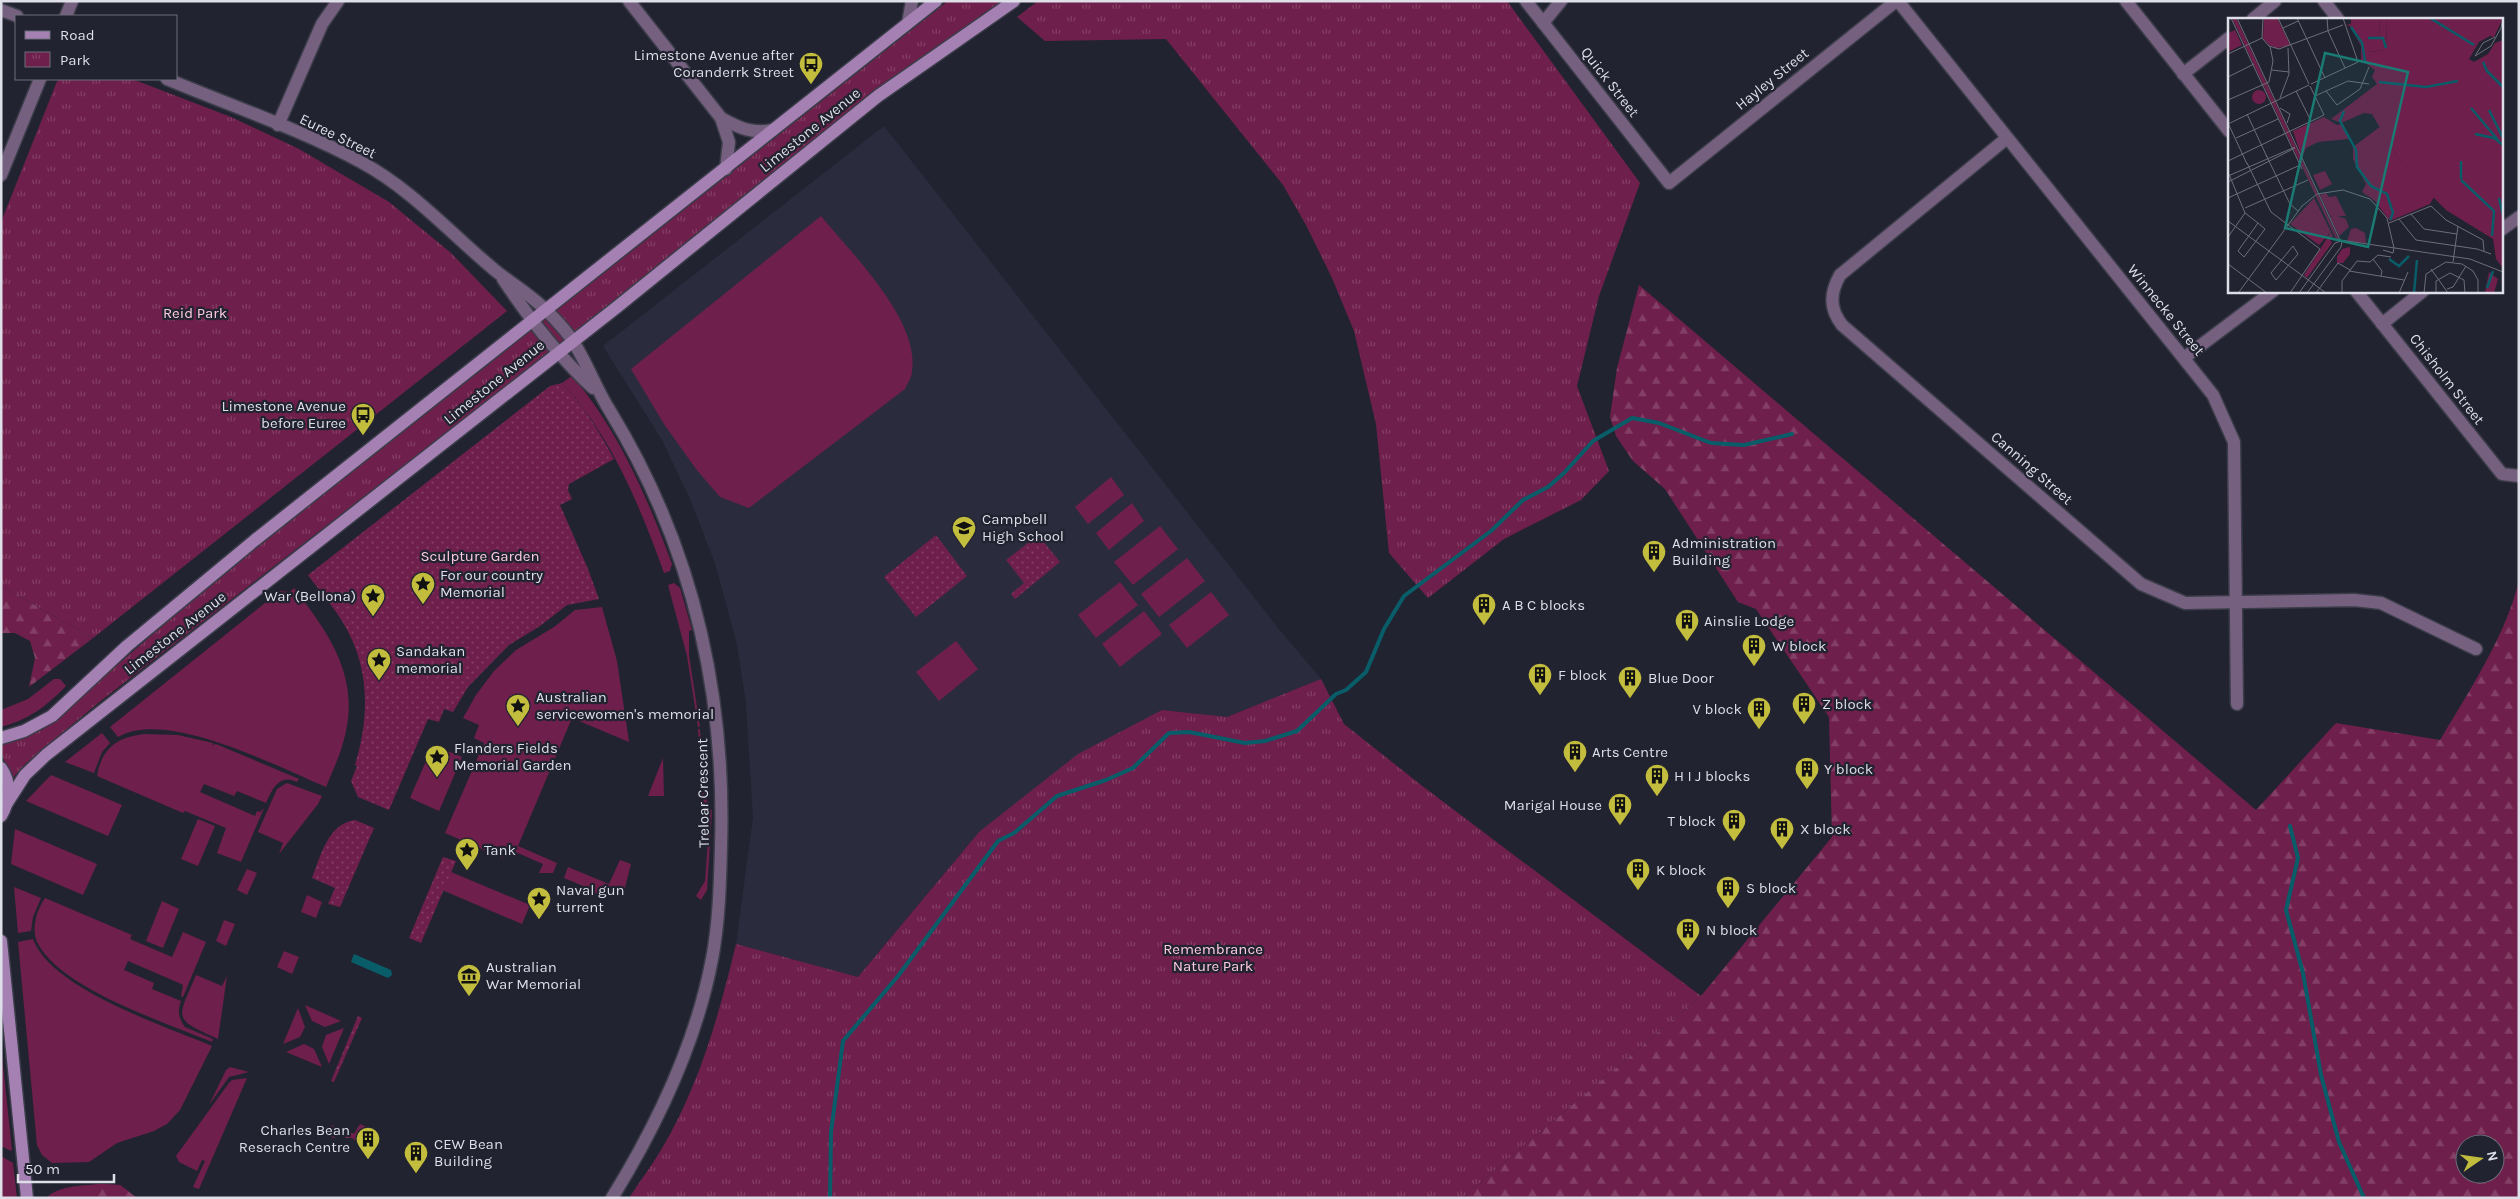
<svg xmlns="http://www.w3.org/2000/svg" width="2520" height="1199" viewBox="0 0 2520 1199" font-family="Karla,sans-serif">
  <style>
    .built { fill: #2a2c3e }
    .grass { fill: #6f1f4b }
    .forest { fill: url(#forest-firs); fill-rule: evenodd }
    .park { fill: url(#park-tufts) }
    .garden { fill: url(#garden-dots) }
    .water { fill: #085d69 }
    .lines { fill: none; stroke-linecap: round; stroke-linejoin: round }
    .stream { stroke: #085d69; stroke-width: 4 }
    .street-casing { stroke: #3c3d4a; stroke-width: 15 }
    .secondary-casing { stroke: #3c3d4a; stroke-width: 15 }
    .street { stroke: #76607f; stroke-width: 12 }
    .secondary { stroke: #a480b3; stroke-width: 12 }
    .labels { text-anchor: middle; stroke-width: 4.5; stroke-linejoin: round; paint-order: stroke }
    .poi-label { font-size: 15px; fill: #dedfe8; stroke: #222330; text-anchor: start }
    .street-label { font-size: 15px; fill: #dedfe8; stroke: #222330 }
    .park-label { font-size: 15px; fill: #fccbdf; stroke: #222330 }
    .inset-river { fill: none; stroke: #085d69; stroke-width: 2.5 }
    .inset-road { fill: none; stroke: #6d6e7a; stroke-width: 1 }
    .view { fill: #197b74; fill-opacity: 0.15; stroke: #197b74; stroke-width: 2.5 }
    .inset-edge { fill: none; stroke: #dedfe8; stroke-width: 2.5 }
  </style>
  <defs>
    <pattern id="forest-firs" width="22" height="20" patternUnits="userSpaceOnUse" patternTransform="scale(1.25)"><rect width="22" height="20" fill="#6f1f4b"/><path d="M5 1l3.5 6h-7zM16 11l3.5 6h-7z" fill="#833f65"/></pattern>
    <pattern id="park-tufts" width="24" height="20" patternUnits="userSpaceOnUse" patternTransform="scale(1.25)"><rect width="24" height="20" fill="#6f1f4b"/><path d="M3 7l-1-3M5 7V3M7 7l1-3M15 17l-1-3M17 17v-4M19 17l1-3" fill="none" stroke="#833f65"/></pattern>
    <pattern id="garden-dots" width="8" height="8" patternUnits="userSpaceOnUse" patternTransform="scale(1.25)"><rect width="8" height="8" fill="#6f1f4b"/><path d="M2 2h.1M6 6h.1" fill="none" stroke="#833f65" stroke-width="1.8" stroke-linecap="round"/></pattern>
  </defs>
  <rect width="100%" height="100%" fill="#222330"/>
  <polygon class="built" points="884,126 1278,628 1321,679 1227,717 1162,710 979,832 858,977 736,944 753,818 746,703 737,644 715,563 690,499 662,440 603,346"/>
  <g class="grass">
    <path d="M821,216C851,253 920,320 912,371C912,377 907,384 905,389L749,508L720,497L696,469L664,424L631,369Z"/>
    <path d="M572,376C618,429 648,499 672,564L670,571L664,573C640,506 611,435 562,383Z"/>
    <polygon points="1111,477 1124,495 1088,524 1075,507"/>
    <polygon points="1132,503 1144,521 1109,550 1096,533"/>
    <polygon points="1160,526 1178,549 1133,585 1114,562"/>
    <polygon points="1187,558 1205,581 1159,617 1141,594"/>
    <polygon points="1120,582 1138,605 1096,638 1078,615"/>
    <polygon points="674,583 680,588 692,630 689,631 689,655 700,727 698,727 687,656 668,585"/>
    <path d="M294,588C331,636 362,680 343,743C339,758 332,772 326,787C278,767 166,708 118,737L110,727L280,591L290,592Z"/>
    <polygon points="1211,592 1229,615 1187,648 1169,625"/>
    <polygon points="602,607 617,661 629,742 572,718 518,846 557,863 553,873 539,873 543,864 506,848 502,858 445,833 484,743 474,738 479,725 463,718 476,695 494,671 516,650 554,627 575,610"/>
    <polygon points="1144,611 1162,634 1120,667 1102,644"/>
    <polygon points="956,641 978,669 939,701 916,672"/>
    <path d="M54,679H60L66,686C47,706 28,720 1,727V710L28,699Z"/>
    <polygon points="698,729 700,729 704,788 709,809 712,810 707,890 701,900 696,896 705,881 708,840 701,836 701,779"/>
    <polygon points="102,733 110,743 102,752 94,773 65,762"/>
    <path d="M145,734L178,735L213,743L212,745L216,744L299,779L297,782C280,773 272,789 266,803L237,791L234,796L204,784L200,792L255,816L257,811L260,812L264,808L241,862L217,853L226,828L185,811L183,813L97,776C102,747 118,737 145,734Z"/>
    <polygon points="433,745 462,757 439,811 410,798"/>
    <polygon points="663,758 664,796 648,796"/>
    <polygon points="51,775 122,805 108,836 26,801"/>
    <polygon points="287,783 322,796 318,804 279,854 283,843 258,832 277,789"/>
    <polygon points="198,819 215,826 198,866 181,859"/>
    <polygon points="15,829 97,864 83,895 11,864"/>
    <polygon points="620,860 631,864 624,891 620,896 595,893 582,888 583,886 564,878 568,867 609,884"/>
    <polygon points="247,869 257,873 247,895 237,890"/>
    <polygon points="451,872 530,905 522,924 442,890"/>
    <polygon points="14,887 41,898 33,917 31,931 18,933"/>
    <polygon points="307,895 322,902 316,918 301,912"/>
    <path d="M45,898L132,935L130,939L172,957L183,932L206,942L183,997L181,996L183,985L179,983L128,961L124,970L154,983L152,989L181,1001C177,1012 179,1019 185,1027L213,1039L212,1042C165,1022 60,989 37,942C31,928 37,910 45,898Z"/>
    <polygon points="162,901 179,909 163,948 146,941"/>
    <polygon points="224,920 235,924 226,946 216,941"/>
    <path d="M33,939C51,989 165,1026 212,1046L180,1110L167,1124L154,1131L117,1143L89,1162L52,1163L42,1155L37,1145L18,942Z"/>
    <polygon points="284,951 299,957 292,974 277,967"/>
    <path d="M196,975L222,986L227,976L218,1039C172,1018 177,1020 196,975Z"/>
    <polygon points="305,1005 341,1021 325,1027 312,1021"/>
    <polygon points="298,1008 305,1027 300,1037 283,1044"/>
    <polygon points="344,1028 329,1064 322,1047 326,1035"/>
    <polygon points="304,1044 314,1049 322,1067 286,1052"/>
    <polygon points="1,1046 12,1150 11,1151 1,1146"/>
    <polygon points="230,1067 249,1072 229,1077 209,1105 226,1070"/>
    <polygon points="247,1078 199,1189 193,1187 205,1161 202,1160 197,1171 179,1162 176,1156 229,1083 232,1080"/>
    <polygon points="1,1156 13,1163 17,1198 1,1198"/>
    <path d="M99,1184L120,1185L137,1198H46C60,1185 81,1186 99,1184Z"/>
  </g>
  <g class="forest">
    <path d="M1639,285L2256,810L2336,723L2440,740C2467,695 2509,630 2519,579V1198H1462L1701,996L1832,837L1829,717L1756,609L1738,602L1665,489L1633,461L1616,436L1610,417L1617,368ZM2465,1144H2495V1174H2465Z"/>
    <polygon points="1,586 93,638 29,687 35,658 30,641 15,633 1,633"/>
    <polygon points="99,1184 120,1185 137,1198 81,1198 87,1186"/>
  </g>
  <g class="park">
    <path d="M948,1H1009L604,310L98,703L25,764L12,779C8,766 1,759 1,745L42,730L218,578Z"/>
    <polygon points="1038,1 1507,1 1640,183 1599,296 1577,386 1609,471 1581,500 1504,539 1428,598 1389,553 1376,424 1354,331 1332,278 1306,225 1283,185 1166,39 1045,41 1017,17"/>
    <polygon points="58,79 132,79 231,117 299,149 389,202 451,253 507,311 93,638 1,586 1,222"/>
    <path d="M1321,679L1344,724L1421,785L1701,996L1462,1198H629C639,1182 651,1167 661,1150C699,1087 719,1015 736,944L858,977L979,832L1078,754L1162,710L1227,717Z"/>
  </g>
  <g class="garden">
    <path d="M562,383C584,406 599,431 614,459L569,484L568,490L572,499L560,505L588,569L599,599L567,605L540,626L509,645L468,687L453,712L444,709L439,722L428,719L389,810L358,797L351,781L357,766L355,765C370,716 370,665 342,621C332,605 319,590 308,575L550,386Z"/>
    <polygon points="936,535 967,576 916,617 884,577"/>
    <polygon points="1038,535 1060,562 1015,599 1011,594 1024,583 1006,560"/>
    <path d="M355,820L374,828L340,907L328,904L335,888L312,878C321,855 328,824 355,820Z"/>
    <polygon points="443,857 456,861 421,943 409,938"/>
    <polygon points="358,1016 362,1018 334,1082 331,1081"/>
    <polygon points="360,1124 369,1128 364,1138 358,1143 352,1138 346,1138 342,1134 334,1138 330,1136 333,1129 331,1125 354,1134"/>
  </g>
  <polygon class="water" points="354,954 391,970 392,975 388,978 351,962"/>
  <g class="lines">
    <g class="stream">
      <polyline points="2290,826 2298,858 2286,910 2303,973 2321,1075 2339,1142 2364,1198"/>
      <polyline points="830,1198 831,1132 843,1041 898,976 998,841 1014,833 1057,796 1106,780 1133,768 1169,733 1189,732 1245,743 1265,741 1297,731 1336,694 1346,690 1366,672 1384,629 1404,596 1491,531 1523,500 1548,487 1564,473 1593,441 1632,418 1659,423 1711,443 1744,445 1792,434"/>
    </g>
    <defs>
      <g id="street">
        <polyline points="629,1 721,118 729,142 726,169"/>
        <polyline points="1526,1 1669,183 1896,1"/>
        <polyline points="1898,1 2213,395 2234,442 2237,704"/>
        <polyline points="2126,1 2229,131"/>
        <polyline points="2324,1 2338,19"/>
        <polyline points="1,10 17,16"/>
        <polyline points="66,16 72,1"/>
        <polyline points="2253,19 2275,1"/>
        <polyline points="908,23 912,1"/>
        <polyline points="1543,23 1561,1"/>
        <polyline points="2183,74 2229,38"/>
        <path d="M167,79C229,105 302,130 361,162C413,190 452,235 497,272C514,285 532,296 547,311C556,320 567,331 574,343C588,365 596,389 610,411C692,545 726,690 721,847C720,884 719,923 712,959C696,1044 657,1125 612,1198"/>
        <path d="M721,118C739,128 752,134 773,130"/>
        <polyline points="278,125 322,24 338,1"/>
        <path d="M2007,138L1840,275C1830,293 1829,308 1842,325L2141,584L2185,603L2354,600L2381,603L2476,649"/>
        <polyline points="1,175 40,79"/>
        <polyline points="2501,230 2519,217"/>
        <path d="M503,279C529,318 558,356 593,388"/>
        <polyline points="2356,291 2502,474 2519,476"/>
        <polyline points="2382,324 2423,291"/>
        <polyline points="2184,358 2273,291"/>
      </g>
      <g id="secondary">
        <polyline points="1,738 24,731 52,716 127,646 255,540 936,1"/>
        <path d="M1,768C11,782 10,801 1,816"/>
        <polyline points="7,803 25,775 46,755 617,307 878,96 1014,1"/>
        <polyline points="1,941 27,1198"/>
      </g>
    </defs>
    <use href="#street" class="street-casing"/>
    <use href="#secondary" class="secondary-casing"/>
    <use href="#street" class="street"/>
    <use href="#secondary" class="secondary"/>
  </g>
  <defs>
    <symbol id="bus-pin" viewBox="-11 -11 22 30"><path d="M0 17L-7.5 6A9.5 9.5 0 1 1 7.5 6Z" fill="#c3bd3e" stroke="#222330"/><path d="M-5-6H5V4H4V6H2V4H-2V6H-4V4H-5ZM-3.5-4V0h7V-4ZM-3.5 1.2v1.5H-2V1.2ZM2 1.2v1.5H3.5V1.2Z" fill="#111"/></symbol>
    <symbol id="school-pin" viewBox="-11 -11 22 30"><path d="M0 17L-7.5 6A9.5 9.5 0 1 1 7.5 6Z" fill="#c3bd3e" stroke="#222330"/><path d="M0-5L7-2L0 1L-7-2ZM-4 1L0 2.5L4 1V4Q0 6-4 4Z" fill="#111"/></symbol>
    <symbol id="building-pin" viewBox="-11 -11 22 30"><path d="M0 17L-7.5 6A9.5 9.5 0 1 1 7.5 6Z" fill="#c3bd3e" stroke="#222330"/><path d="M-4-6H4V6H1V3H-1V6H-4ZM-2.5-4.3h1.7v1.8h-1.7ZM.8-4.3h1.7v1.8H.8ZM-2.5-1h1.7V.8h-1.7ZM.8-1h1.7V.8H.8Z" fill="#111"/></symbol>
    <symbol id="sight-pin" viewBox="-11 -11 22 30"><path d="M0 17L-7.5 6A9.5 9.5 0 1 1 7.5 6Z" fill="#c3bd3e" stroke="#222330"/><path d="M0-6L1.8-2.2L6-1.7L2.9 1.2L3.7 5.4L0 3.3L-3.7 5.4L-2.9 1.2L-6-1.7L-1.8-2.2Z" fill="#111"/></symbol>
    <symbol id="museum-pin" viewBox="-11 -11 22 30"><path d="M0 17L-7.5 6A9.5 9.5 0 1 1 7.5 6Z" fill="#c3bd3e" stroke="#222330"/><path d="M0-6L6-3V-2H-6V-3ZM-5-1h2V3h-2ZM-1-1h2V3h-2ZM3-1h2V3H3ZM-6 4H6V6H-6Z" fill="#111"/></symbol>
  </defs>
  <g fill-rule="evenodd">
    <use href="#bus-pin" x="797" y="50" width="28" height="38"/>
    <use href="#bus-pin" x="349" y="401" width="28" height="38"/>
    <use href="#school-pin" x="950" y="514" width="28" height="38"/>
    <use href="#building-pin" x="1640" y="538" width="28" height="38"/>
    <use href="#sight-pin" x="409" y="570" width="28" height="38"/>
    <use href="#sight-pin" x="359" y="582" width="28" height="38"/>
    <use href="#building-pin" x="1470" y="591" width="28" height="38"/>
    <use href="#building-pin" x="1673" y="607" width="28" height="38"/>
    <use href="#building-pin" x="1740" y="632" width="28" height="38"/>
    <use href="#sight-pin" x="365" y="646" width="28" height="38"/>
    <use href="#building-pin" x="1526" y="661" width="28" height="38"/>
    <use href="#building-pin" x="1616" y="664" width="28" height="38"/>
    <use href="#building-pin" x="1790" y="690" width="28" height="38"/>
    <use href="#sight-pin" x="504" y="692" width="28" height="38"/>
    <use href="#building-pin" x="1745" y="695" width="28" height="38"/>
    <use href="#building-pin" x="1561" y="738" width="28" height="38"/>
    <use href="#sight-pin" x="423" y="743" width="28" height="38"/>
    <use href="#building-pin" x="1793" y="755" width="28" height="38"/>
    <use href="#building-pin" x="1643" y="762" width="28" height="38"/>
    <use href="#building-pin" x="1606" y="791" width="28" height="38"/>
    <use href="#building-pin" x="1720" y="807" width="28" height="38"/>
    <use href="#building-pin" x="1768" y="815" width="28" height="38"/>
    <use href="#sight-pin" x="453" y="836" width="28" height="38"/>
    <use href="#building-pin" x="1624" y="856" width="28" height="38"/>
    <use href="#building-pin" x="1714" y="874" width="28" height="38"/>
    <use href="#sight-pin" x="525" y="885" width="28" height="38"/>
    <use href="#building-pin" x="1674" y="916" width="28" height="38"/>
    <use href="#museum-pin" x="455" y="962" width="28" height="38"/>
    <use href="#building-pin" x="354" y="1125" width="28" height="38"/>
    <use href="#building-pin" x="402" y="1139" width="28" height="38"/>
  </g>
  <g class="labels">
    <g class="poi-label">
      <text x="794" y="60" text-anchor="end">Limestone Avenue after<tspan x="794" dy="17">Coranderrk Street</tspan></text>
      <text x="346" y="411" text-anchor="end">Limestone Avenue<tspan x="346" dy="17">before Euree</tspan></text>
      <text x="982" y="524">Campbell<tspan x="982" dy="17">High School</tspan></text>
      <text x="1672" y="548">Administration<tspan x="1672" dy="17">Building</tspan></text>
      <text x="440" y="580">For our country<tspan x="440" dy="17">Memorial</tspan></text>
      <text x="356" y="601" text-anchor="end">War (Bellona)</text>
      <text x="1502" y="610">A B C blocks</text>
      <text x="1704" y="626">Ainslie Lodge</text>
      <text x="1772" y="651">W block</text>
      <text x="396" y="656">Sandakan<tspan x="396" dy="17">memorial</tspan></text>
      <text x="1558" y="680">F block</text>
      <text x="1648" y="683">Blue Door</text>
      <text x="536" y="702">Australian<tspan x="536" dy="17">servicewomen's memorial</tspan></text>
      <text x="1822" y="709">Z block</text>
      <text x="1742" y="714" text-anchor="end">V block</text>
      <text x="454" y="753">Flanders Fields<tspan x="454" dy="17">Memorial Garden</tspan></text>
      <text x="1592" y="757">Arts Centre</text>
      <text x="1824" y="774">Y block</text>
      <text x="1674" y="781">H I J blocks</text>
      <text x="1602" y="810" text-anchor="end">Marigal House</text>
      <text x="1716" y="826" text-anchor="end">T block</text>
      <text x="1800" y="834">X block</text>
      <text x="484" y="855">Tank</text>
      <text x="1656" y="875">K block</text>
      <text x="1746" y="893">S block</text>
      <text x="556" y="895">Naval gun<tspan x="556" dy="17">turrent</tspan></text>
      <text x="1706" y="935">N block</text>
      <text x="486" y="972">Australian<tspan x="486" dy="17">War Memorial</tspan></text>
      <text x="350" y="1135" text-anchor="end">Charles Bean<tspan x="350" dy="17">Reserach Centre</tspan></text>
      <text x="434" y="1149">CEW Bean<tspan x="434" dy="17">Building</tspan></text>
    </g>
    <g class="street-label">
      <text transform="translate(1772 79) rotate(-39)" y="5">Hayley Street</text>
      <text transform="translate(1610 82) rotate(52)" y="5">Quick Street</text>
      <text transform="translate(810 130) rotate(-39)" y="5">Limestone Avenue</text>
      <text transform="translate(338 136) rotate(26)" y="5">Euree Street</text>
      <text transform="translate(2166 310) rotate(51)" y="5">Winnecke Street</text>
      <text transform="translate(2447 379) rotate(52)" y="5">Chisholm Street</text>
      <text transform="translate(494 382) rotate(-39)" y="5">Limestone Avenue</text>
      <text transform="translate(2032 468) rotate(41)" y="5">Canning Street</text>
      <text transform="translate(175 633) rotate(-38)" y="5">Limestone Avenue</text>
      <text transform="translate(703 793) rotate(-91)" y="5">Treloar Crescent</text>
    </g>
    <g class="park-label">
      <text x="195" y="318">Reid Park</text>
      <text x="480" y="561">Sculpture Garden</text>
      <text x="1213" y="954">Remembrance<tspan x="1213" dy="17">Nature Park</tspan></text>
    </g>
  </g>
  <g transform="translate(2228 18)">
    <rect width="275" height="275" fill="#222330"/>
    <path d="M152,0H159L158,32L141,34L137,21L151,19ZM24 79a7 7 0 1 1 14 0a7 7 0 1 1-14 0ZM97,153L104,166L92,172L85,157ZM107,197L118,201L121,209L111,218L102,199ZM128,210L137,215L138,225L119,223L123,211Z" fill="#6f1f4b"/>
    <path d="M123,0H152L151,19L138,21L142,34L158,32L159,0H275L266,19L262,18L251,24L241,41L246,44L260,36L267,25L275,22V250L268,241L265,221L218,192L198,172L168,137L144,96L136,95L113,105L103,101L149,66L144,59L147,52L133,42V28L122,8L117,7L123,6ZM103,214L105,219L101,220L104,225L79,260L76,257ZM261,254L270,261L266,275H257Z" fill="#6f1f4b"/>
    <path d="M4,0H8L111,222L109,223ZM36,0H49L62,27L49,30L41,27L35,20ZM7,12L14,27L0,34V15ZM96,99L109,107L115,106L121,121L90,124L78,130L74,140L65,113ZM153,108L168,137L206,179L202,186L162,203L147,183L134,174L138,166L125,141V129ZM86,180L103,214L91,227L62,206ZM122,229V236L115,245H109V239L114,231Z" fill="#6f1f4b"/>
    <path d="M98,175L101,179L108,178L118,198H102L92,177Z" fill="#6f1f4b"/>
    <path class="inset-river" d="M202,0L246,27M123,9L134,25L137,43M140,20H155L158,30M255,44L259,53L275,69M151,64L198,69L230,63M243,90L270,122M261,92L275,120M116,93L112,103L128,132L129,149L143,168L159,176L165,195L162,202M247,116L266,120L275,127M233,161V143M233,162L266,193L264,218M271,180L275,197M161,241L171,248L181,238M259,270L265,253M186,275L189,242"/>
    <path class="inset-road" d="M3,0L74,151M9,0L112,222L242,241L275,254M35,0L34,20L41,28L51,31L115,7M50,0L81,66M69,0L97,60M99,0L100,13L117,50M55,10L70,3M267,19L255,25L247,38L263,28L273,10L275,0M0,36L34,20M44,52L61,54M0,59L26,46M83,66L130,44L115,0M68,73L83,103M98,73L109,87L132,71L141,49M87,78L120,63L141,66M52,80L61,56L60,30M0,82L41,64L45,43L42,28M52,90L62,96L59,105M19,96L39,139M0,105L19,146M0,106L81,67M54,117L96,97L82,68M8,120L50,101M38,137L62,186L70,193M0,143L56,116M19,145L43,194L92,231L62,275M0,154L17,195L30,205M0,158L67,129M0,164L67,130M0,180L72,147M17,190L80,162M183,196L196,211L229,216M171,201L188,222L249,231L263,236M0,203L98,275M30,205L37,211L16,239L10,233ZM161,205L203,188L218,202L255,222L256,233M0,219L17,195M65,228L70,236L48,262L43,255ZM155,232L165,235L166,230M145,241L154,253L153,258M225,244L230,208M0,246L39,275M203,251L220,275M121,253L176,262M219,271L225,269L238,248M11,274L74,188L89,176L115,172L142,181L159,200L166,230M71,275L107,225L113,223M79,275L113,229L114,223M88,275L110,245L122,252M100,275H137M114,275V263L129,243L142,244L150,237L163,239M147,275H166M171,275L180,254M196,275L198,256L218,244L234,246L245,253L250,262V275M208,275V263L222,255L236,262L237,275"/>
    <path class="view" d="M97,35L180,54L140,229L57,210Z"/>
    <rect width="275" height="275" class="inset-edge"/>
  </g>
  <rect width="2520" height="1199" fill="none" stroke="#dedfe8" stroke-width="5"/>
  <rect x="15" y="15" width="162" height="65" fill="#222330" stroke="#6d6e7a"/>
  <rect x="25" y="31" width="25" height="8" fill="#a480b3" stroke="#6d6e7a"/>
  <text x="60" y="40" font-size="15" fill="#dedfe8">Road</text>
  <rect x="25" y="52" width="25" height="15" fill="url(#park-tufts)" stroke="#6d6e7a"/>
  <text x="60" y="65" font-size="15" fill="#dedfe8">Park</text>
  <g transform="translate(2480 1159) rotate(77)"><circle r="24" fill="#222330" stroke="#6d6e7a"/>
  <path d="M0-4L9 19L0 12L-9 19Z" fill="#c3bd3e"/>
  <text y="-8" font-size="14" font-weight="bold" text-anchor="middle" fill="#dedfe8">N</text>
  </g>
  <path d="M18 1174v8h96v-8" fill="none" stroke="#dedfe8" stroke-width="2.5"/>
  <text x="25" y="1174" font-size="15" fill="#dedfe8" stroke="#222330" stroke-width="4" paint-order="stroke">50 m</text>
</svg>
